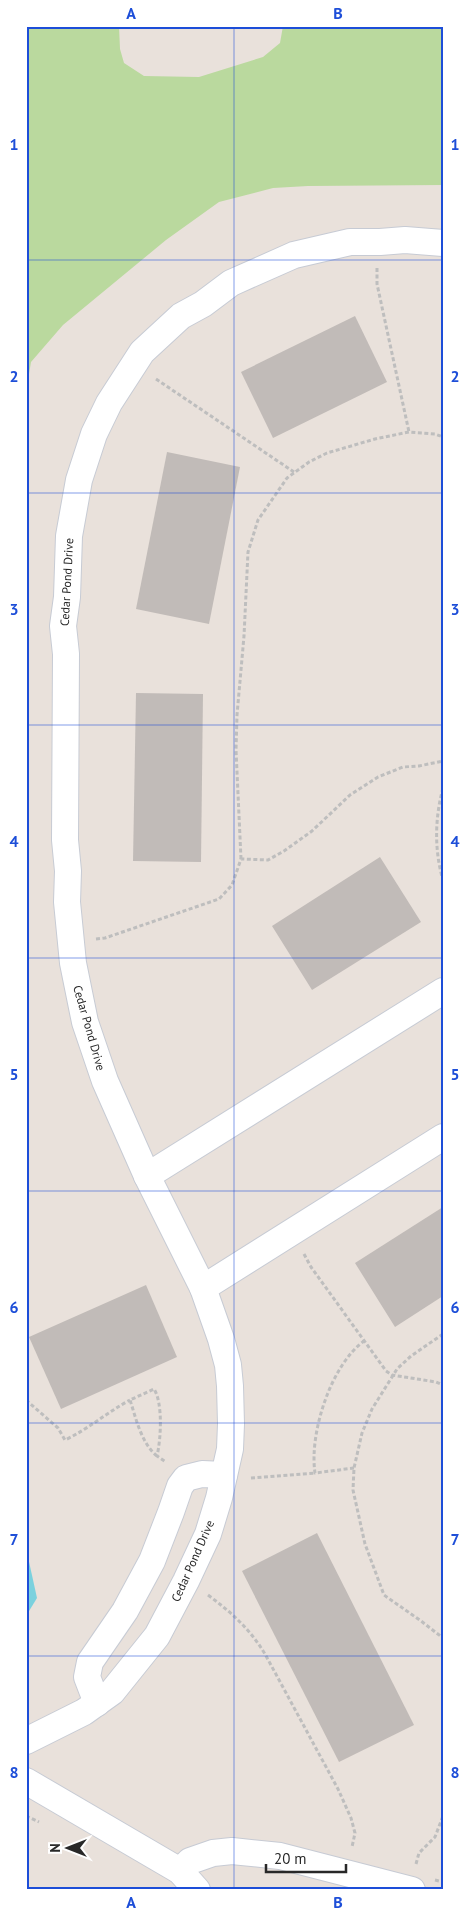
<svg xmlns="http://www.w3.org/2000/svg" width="469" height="1916" viewBox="0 0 469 1916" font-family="'PT Sans',sans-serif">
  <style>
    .green { fill: #bad99e }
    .water { fill: #7bd1de }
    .building { fill: #c1bbb8 }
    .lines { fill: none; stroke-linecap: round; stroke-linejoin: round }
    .minor-casing { stroke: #c7cbd4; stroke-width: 28 }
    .path { stroke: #bebebe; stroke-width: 3; stroke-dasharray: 4 2.5; stroke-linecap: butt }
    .minor { stroke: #fff; stroke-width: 26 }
    .grid { fill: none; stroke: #1d4ed8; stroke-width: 1; stroke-opacity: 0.55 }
    .labels { text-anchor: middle; stroke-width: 4; stroke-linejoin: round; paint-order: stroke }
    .street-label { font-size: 12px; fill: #282828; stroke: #fff }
    .neatline { fill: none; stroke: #1d4ed8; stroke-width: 2 }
    .grid-label { font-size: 16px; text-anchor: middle; font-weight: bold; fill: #1d4ed8 }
  </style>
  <rect width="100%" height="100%" fill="#e9e1db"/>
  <polygon class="green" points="26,26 119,26 120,49 124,63 144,76 199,77 263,57 280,43 283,26 443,26 443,185 308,186 273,188 219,202 166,240 63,325 31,362 26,392"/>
  <polygon class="water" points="26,1548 37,1598 26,1616"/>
  <g class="building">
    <polygon points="355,316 387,382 273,438 241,372"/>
    <polygon points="167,452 240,467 209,624 136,609"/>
    <polygon points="136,693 203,694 201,862 133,861"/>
    <polygon points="380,857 421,922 312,990 272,926"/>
    <polygon points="443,1207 443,1296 395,1327 355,1263"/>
    <polygon points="146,1285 177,1357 61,1409 29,1337"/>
    <polygon points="317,1533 414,1725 339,1762 242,1571"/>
  </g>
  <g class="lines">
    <defs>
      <g id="minor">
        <polyline points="147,1176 443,991"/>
        <polyline points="203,1288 443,1137"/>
        <polyline points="97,1703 87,1677 90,1662 125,1611 152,1561 171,1512 180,1486 186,1478 202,1474 224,1475"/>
        <polyline points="26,1741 84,1712 112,1692 157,1636 186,1581 208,1534 219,1498 230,1449 231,1424 230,1386 228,1365 221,1339 203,1288 147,1176 105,1081 85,1022 73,963 67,902 68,871 65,840 66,654 63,626 67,597 69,536 79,480 94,434 109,403 142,352 181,316 203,304 231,283 294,255 350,242 380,242 405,240 443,243"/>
        <polyline points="26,1781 180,1871 197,1890"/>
        <polyline points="180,1871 190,1861 213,1853 232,1851 280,1856 412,1890"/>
      </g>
    </defs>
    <use href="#minor" class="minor-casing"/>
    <g class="path">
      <polyline points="377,268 377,284 409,432"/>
      <polyline points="156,379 294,472"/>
      <path d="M443,788C435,817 434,850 443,880"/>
      <polyline points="241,859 236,750 237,715 244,636 248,552 258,520 287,478 309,462 327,453 375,439 409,432 435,434 443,437"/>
      <polyline points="96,939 105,938 219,899 232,885 241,859 268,860 284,851 312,831 350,795 378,777 403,767 419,766 443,761"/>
      <polyline points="304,1254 311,1267 386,1371 392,1375 436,1382 443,1385"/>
      <polyline points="443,1334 411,1356 397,1369 372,1409 362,1433 354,1468 353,1490 365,1544 384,1595 421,1621 443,1638"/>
      <path d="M26,1400L58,1428L65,1440C90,1428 106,1413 130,1400"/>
      <path d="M157,1456C141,1443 136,1418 130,1400L154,1389C163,1403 161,1439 157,1456L166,1462"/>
      <path d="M354,1468L315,1473C309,1433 331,1365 364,1341"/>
      <polyline points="251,1478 315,1473"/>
      <path d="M208,1595C232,1613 249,1628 265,1654L338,1789L351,1818L355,1833L352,1847"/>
      <polyline points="26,1816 39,1822"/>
      <polyline points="416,1864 419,1853 435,1837 443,1816"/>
      <polyline points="435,1880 443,1882"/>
    </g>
    <use href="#minor" class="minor"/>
  </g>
  <path class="grid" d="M234,26V1890M26,260H443M26,493H443M26,725H443M26,958H443M26,1191H443M26,1423H443M26,1656H443"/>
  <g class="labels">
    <g class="street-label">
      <text transform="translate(67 582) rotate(-87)" y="4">Cedar Pond Drive</text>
      <text transform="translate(89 1028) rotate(74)" y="4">Cedar Pond Drive</text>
      <text transform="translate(193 1561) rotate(-66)" y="4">Cedar Pond Drive</text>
    </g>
  </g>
  <rect width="469" height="1916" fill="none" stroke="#ffffff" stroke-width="55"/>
  <g transform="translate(68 1848) rotate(270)" stroke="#ffffff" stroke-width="4" paint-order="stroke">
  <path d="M0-4L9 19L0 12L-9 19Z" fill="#282828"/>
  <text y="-8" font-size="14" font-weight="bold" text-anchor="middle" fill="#282828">N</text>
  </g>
  <path d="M266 1864v8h80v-8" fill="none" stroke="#282828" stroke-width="2.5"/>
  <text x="274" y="1864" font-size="15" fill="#282828" stroke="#ffffff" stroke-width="4" paint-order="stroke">20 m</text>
  <rect x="28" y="28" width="414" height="1860" class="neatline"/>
  <g class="grid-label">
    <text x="131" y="19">A</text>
    <text x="338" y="19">B</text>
    <text x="14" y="150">1</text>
    <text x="455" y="150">1</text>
    <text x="14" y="382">2</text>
    <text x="455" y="382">2</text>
    <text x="14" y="615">3</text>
    <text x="455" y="615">3</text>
    <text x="14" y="847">4</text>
    <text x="455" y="847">4</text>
    <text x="14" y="1080">5</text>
    <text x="455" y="1080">5</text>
    <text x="14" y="1313">6</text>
    <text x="455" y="1313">6</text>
    <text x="14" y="1545">7</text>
    <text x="455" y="1545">7</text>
    <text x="14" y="1778">8</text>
    <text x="455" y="1778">8</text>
    <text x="131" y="1908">A</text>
    <text x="338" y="1908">B</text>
  </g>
</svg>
